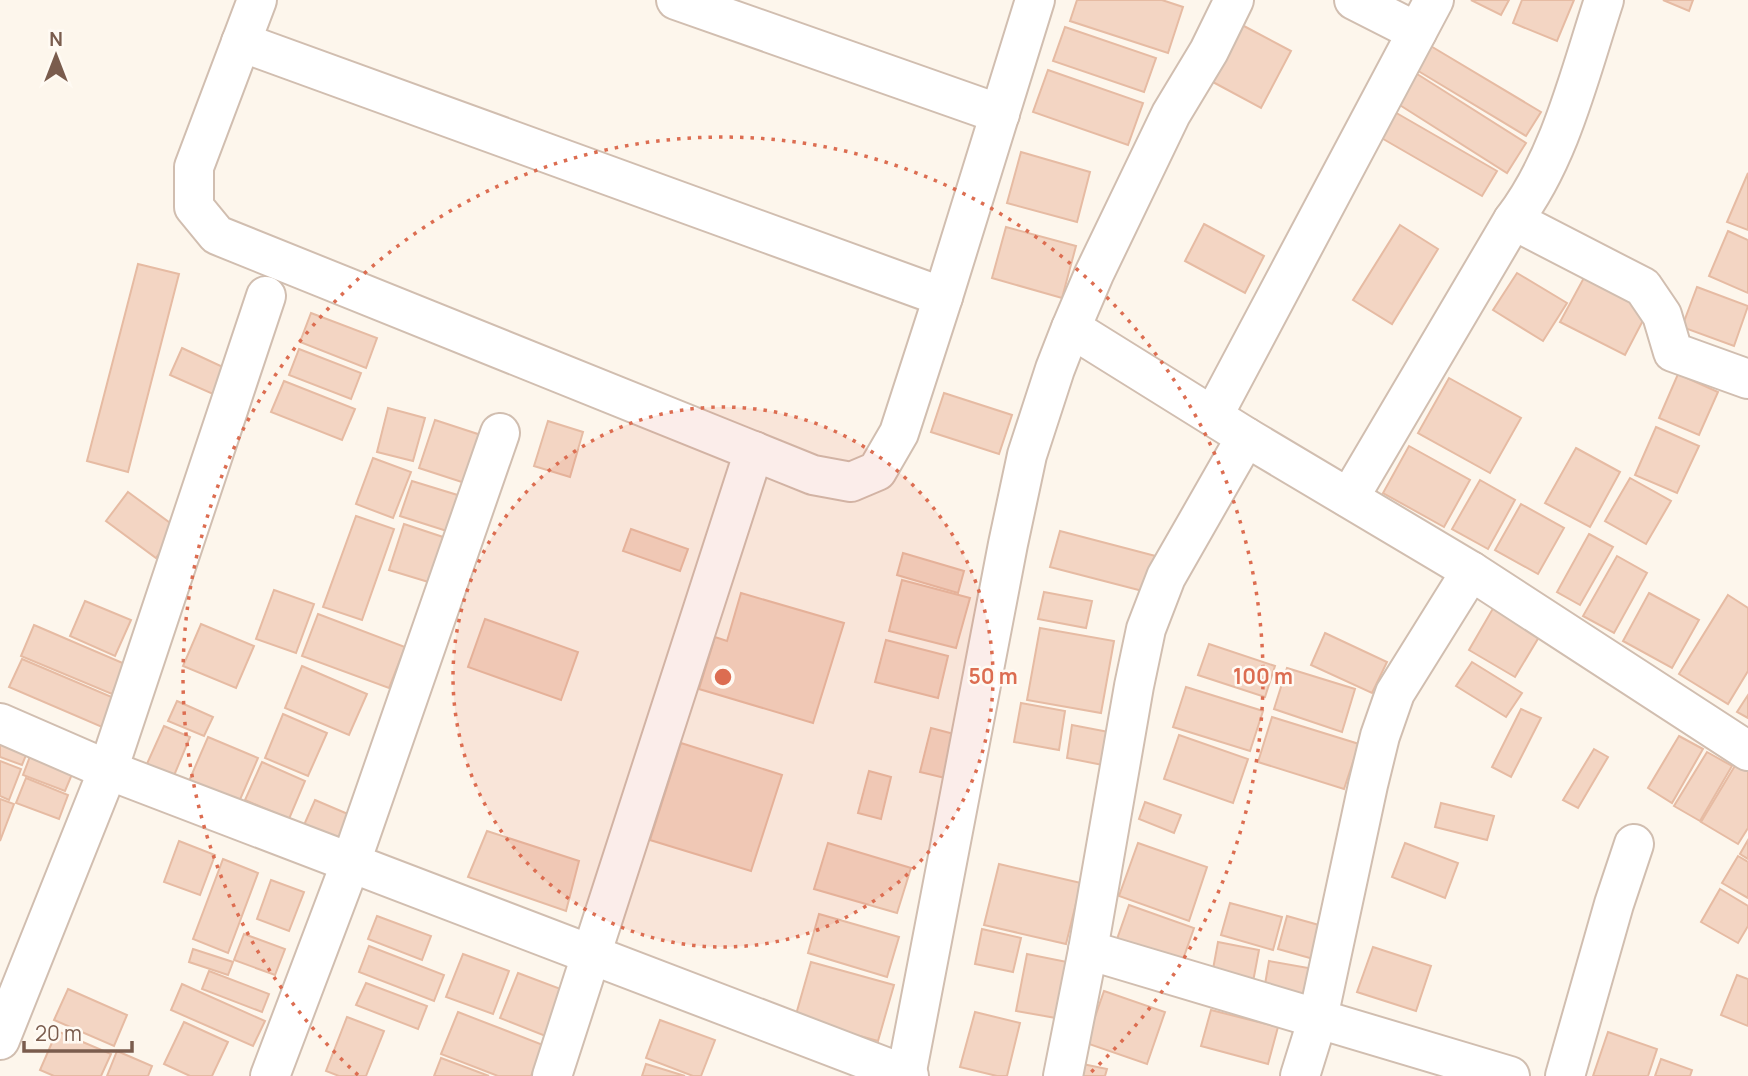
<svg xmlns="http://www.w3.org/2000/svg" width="1748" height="1076" viewBox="0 0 1748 1076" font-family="Manrope,sans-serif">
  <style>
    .building { fill: #f3d5c3; stroke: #e6bba3; stroke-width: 2 }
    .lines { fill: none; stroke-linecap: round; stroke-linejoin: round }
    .minor-casing { stroke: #d1beb0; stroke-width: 42 }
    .minor { stroke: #fff; stroke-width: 38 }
    .ring { fill: none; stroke: #dc6d51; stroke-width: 3.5; stroke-dasharray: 3.5 7 }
    .centre { fill: #dc6d51; stroke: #fffaf3; stroke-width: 3.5 }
    .ring-label { font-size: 21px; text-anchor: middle; font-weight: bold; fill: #dc6d51; stroke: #fffaf3; stroke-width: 5; stroke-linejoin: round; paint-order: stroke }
  </style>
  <rect width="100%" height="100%" fill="#fdf6ec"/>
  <g class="building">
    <polygon points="1077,0 1162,0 1183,7 1168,53 1070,21"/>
    <polygon points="1471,0 1509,0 1501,15"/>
    <polygon points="1522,0 1574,0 1557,41 1513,23"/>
    <polygon points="1663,0 1693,0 1689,11"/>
    <polygon points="1242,25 1291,51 1261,108 1211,81"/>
    <polygon points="1065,27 1156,58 1144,92 1053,61"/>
    <polygon points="1429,45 1541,112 1526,136 1415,69"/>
    <polygon points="1048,70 1143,103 1128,145 1033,112"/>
    <polygon points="1414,72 1526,143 1507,173 1395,102"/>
    <polygon points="1393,111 1497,171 1482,196 1378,136"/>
    <polygon points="1021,152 1090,172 1077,222 1007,203"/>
    <polygon points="1748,173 1748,230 1727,222"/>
    <polygon points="1204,224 1264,256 1245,293 1185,261"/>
    <polygon points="1400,225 1438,249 1392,324 1353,300"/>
    <polygon points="1006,227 1076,246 1062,298 992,278"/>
    <polygon points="1728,231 1748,240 1748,293 1709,276"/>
    <polygon points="138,264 179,274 128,472 87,461"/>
    <polygon points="1517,273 1567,303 1543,341 1493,310"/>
    <polygon points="1586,274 1650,307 1625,355 1560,322"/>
    <polygon points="1697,287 1748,306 1734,346 1682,327"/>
    <polygon points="311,313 377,338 366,368 300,342"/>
    <polygon points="182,348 225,368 213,394 170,375"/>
    <polygon points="299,349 361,373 351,399 289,375"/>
    <polygon points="1678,374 1718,392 1699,435 1659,418"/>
    <polygon points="1449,378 1521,418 1490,473 1418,433"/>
    <polygon points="284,381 355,409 342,440 271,412"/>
    <polygon points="944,393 1012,415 999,454 931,432"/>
    <polygon points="388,408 425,418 413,461 377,452"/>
    <polygon points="435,420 490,438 474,486 419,468"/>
    <polygon points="548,421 583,432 570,477 534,466"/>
    <polygon points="1656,427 1699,446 1677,493 1635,475"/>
    <polygon points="1409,446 1470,480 1444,527 1383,493"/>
    <polygon points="1576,448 1620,472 1590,527 1545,503"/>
    <polygon points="373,458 411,472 393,518 356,504"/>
    <polygon points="1630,478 1671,501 1646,544 1605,521"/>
    <polygon points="1480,480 1515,500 1488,549 1452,529"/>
    <polygon points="412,481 464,497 453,533 400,516"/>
    <polygon points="128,492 177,528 156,558 106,521"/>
    <polygon points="1521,504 1564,528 1538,574 1495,550"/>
    <polygon points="356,516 394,529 362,620 323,607"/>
    <polygon points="404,524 449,539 435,584 389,570"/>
    <polygon points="631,529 688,549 680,571 623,551"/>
    <polygon points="1060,531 1167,559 1158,595 1050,567"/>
    <polygon points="1589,534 1613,547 1580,605 1557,592"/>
    <polygon points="903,553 964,571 958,593 897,575"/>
    <polygon points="1617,556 1647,573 1614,633 1583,616"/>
    <polygon points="902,580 970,598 956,648 889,631"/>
    <polygon points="274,590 314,604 296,653 256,639"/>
    <polygon points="1044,592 1092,601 1086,628 1038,619"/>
    <polygon points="741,593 844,623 813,723 699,689 715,637 727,641"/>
    <polygon points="1649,593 1699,620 1672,668 1623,641"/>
    <polygon points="1728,595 1748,608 1748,671 1728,704 1679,674"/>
    <polygon points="85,601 131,620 115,656 70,636"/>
    <polygon points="1495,605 1542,632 1515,677 1469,650"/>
    <polygon points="318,614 405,647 389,688 302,656"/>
    <polygon points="485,619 578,652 561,700 468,667"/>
    <polygon points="201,624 254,646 236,688 183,666"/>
    <polygon points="34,625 125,664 112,694 21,656"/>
    <polygon points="1040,628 1114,641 1101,713 1027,700"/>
    <polygon points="1325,633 1387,662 1372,693 1311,665"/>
    <polygon points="886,640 948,656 938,698 875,682"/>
    <polygon points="1209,644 1275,666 1265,697 1198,675"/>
    <polygon points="22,659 114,698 102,727 9,687"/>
    <polygon points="1472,662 1522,693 1506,717 1456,686"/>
    <polygon points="302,666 367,694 349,735 285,708"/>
    <polygon points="1287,668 1355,689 1342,732 1274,709"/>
    <polygon points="1186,687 1263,711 1250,751 1173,727"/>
    <polygon points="1748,695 1748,718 1737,712"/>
    <polygon points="177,701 213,717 204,736 168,721"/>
    <polygon points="1021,703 1065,711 1059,750 1014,742"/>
    <polygon points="1521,709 1541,718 1511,777 1492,767"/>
    <polygon points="283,714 327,733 308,776 265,758"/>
    <polygon points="1272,717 1359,744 1344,789 1258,762"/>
    <polygon points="1072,725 1114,733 1108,766 1067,758"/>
    <polygon points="164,726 190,737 173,778 146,766"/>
    <polygon points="931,728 973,739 962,782 920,772"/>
    <polygon points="0,734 30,745 22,765 0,757"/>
    <polygon points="1179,735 1248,759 1233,803 1164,779"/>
    <polygon points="1679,736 1703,749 1672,803 1648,788"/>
    <polygon points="208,737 258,758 239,802 189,781"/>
    <polygon points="681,743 782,775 751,871 650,840"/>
    <polygon points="1594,749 1608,757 1578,808 1563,800"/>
    <polygon points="32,751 75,767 65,791 23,775"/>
    <polygon points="1707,752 1732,766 1700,821 1674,806"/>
    <polygon points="0,761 21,769 9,800 0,796"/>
    <polygon points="262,762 305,781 289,819 245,800"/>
    <polygon points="1736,764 1748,771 1748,828 1738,844 1701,822"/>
    <polygon points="869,771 891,777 881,819 858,813"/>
    <polygon points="26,778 68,795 59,819 16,803"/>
    <polygon points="0,799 14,804 0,841"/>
    <polygon points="315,800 355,817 343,842 304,825"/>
    <polygon points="1145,802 1181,815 1174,833 1139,819"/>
    <polygon points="1441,803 1494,816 1487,840 1435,827"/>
    <polygon points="487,831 579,861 566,911 468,877"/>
    <polygon points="1748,840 1748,859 1740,854"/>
    <polygon points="179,841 215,855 200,895 164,882"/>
    <polygon points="828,843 911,868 897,913 814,889"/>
    <polygon points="1138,843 1207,867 1189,921 1119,896"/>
    <polygon points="1405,843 1458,863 1445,898 1392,877"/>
    <polygon points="1738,856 1748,862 1748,898 1722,883"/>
    <polygon points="223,859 258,873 228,953 193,939"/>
    <polygon points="999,864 1081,883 1066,944 984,925"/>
    <polygon points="271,880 304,892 289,931 257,919"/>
    <polygon points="1720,889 1748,906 1748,926 1738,943 1701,922"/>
    <polygon points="1230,903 1282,917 1273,950 1221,935"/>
    <polygon points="1129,905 1194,928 1181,965 1116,942"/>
    <polygon points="819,914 899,937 887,977 808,953"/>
    <polygon points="377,916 431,936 422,960 368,939"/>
    <polygon points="1287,916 1326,927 1317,960 1278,949"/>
    <polygon points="982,929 1021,938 1013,972 975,964"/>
    <polygon points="244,934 285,949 275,975 234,960"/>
    <polygon points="1218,942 1259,950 1252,987 1211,980"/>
    <polygon points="369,946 444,975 434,1001 359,972"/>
    <polygon points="1373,947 1431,966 1416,1011 1357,992"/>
    <polygon points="193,949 233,962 228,975 189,962"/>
    <polygon points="463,954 509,971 493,1014 446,997"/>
    <polygon points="1027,954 1067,962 1056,1018 1016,1011"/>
    <polygon points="1269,961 1314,969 1308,1004 1263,996"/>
    <polygon points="811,962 894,985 878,1041 795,1018"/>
    <polygon points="209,971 269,994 262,1012 202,989"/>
    <polygon points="518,973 566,991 548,1037 500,1018"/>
    <polygon points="1737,975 1748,979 1748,1026 1721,1015"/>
    <polygon points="366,983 427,1006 418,1029 356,1005"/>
    <polygon points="182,984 265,1021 253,1046 171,1010"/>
    <polygon points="68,989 127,1015 114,1046 54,1020"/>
    <polygon points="1104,991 1165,1012 1147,1064 1086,1043"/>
    <polygon points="1211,1010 1278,1027 1268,1064 1201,1046"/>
    <polygon points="458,1012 543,1045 531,1076 498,1076 441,1054"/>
    <polygon points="975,1012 1020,1023 1007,1076 997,1076 960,1067"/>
    <polygon points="347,1017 384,1031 366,1076 339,1076 326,1071"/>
    <polygon points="660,1020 715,1040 701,1076 693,1076 646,1058"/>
    <polygon points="184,1022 228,1042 212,1076 190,1076 164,1064"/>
    <polygon points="57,1031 111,1054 101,1076 54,1076 40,1070"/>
    <polygon points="1608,1032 1657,1049 1648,1076 1593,1076"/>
    <polygon points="117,1051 152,1066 148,1076 107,1076"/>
    <polygon points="441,1058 489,1076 434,1076"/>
    <polygon points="1661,1059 1692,1070 1690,1076 1655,1076"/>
    <polygon points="1073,1062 1107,1069 1105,1076 1071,1076"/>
    <polygon points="646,1064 685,1076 642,1076"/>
  </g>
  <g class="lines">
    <defs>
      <g id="minor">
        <polyline points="257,0 194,167 194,207 217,235 813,475 851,482 877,471 899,433 943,297 1035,0"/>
        <polyline points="676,0 1000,114"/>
        <polyline points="1354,0 1417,32"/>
        <polyline points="241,42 943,297"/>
        <polyline points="1513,220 1643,287 1662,315 1673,352 1748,379"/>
        <polyline points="1071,328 1246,437 1471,571 1748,751"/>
        <polyline points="1213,416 1434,0"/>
        <path d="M1349,498L1513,220C1560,159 1580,73 1604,0"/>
        <polyline points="0,723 108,770 909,1076"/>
        <polyline points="1088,950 1510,1076"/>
        <polyline points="0,1040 108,770 266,296"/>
        <polyline points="270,1076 351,862 500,433"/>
        <polyline points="552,1076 754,451"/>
        <polyline points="906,1076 1008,544 1027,455 1055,369 1071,328 1094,274 1171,114 1209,51 1234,0"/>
        <polyline points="1063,1076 1088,950 1134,686 1146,629 1166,577 1246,437"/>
        <polyline points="1300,1076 1318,1018 1368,785 1380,736 1395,693 1471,571"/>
        <polyline points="1565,1076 1614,904 1634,844"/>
      </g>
    </defs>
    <use href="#minor" class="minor-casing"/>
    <use href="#minor" class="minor"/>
  </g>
  <circle cx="723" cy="677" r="270" fill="#dc6d51" fill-opacity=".12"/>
  <g class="ring">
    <circle cx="723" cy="677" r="270"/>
    <path d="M358 1075A540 540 0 1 1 1088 1075"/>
  </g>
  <circle cx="723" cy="677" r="10" class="centre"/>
  <g class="ring-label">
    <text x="993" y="684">50 m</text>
    <text x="1263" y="684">100 m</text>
  </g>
  <g transform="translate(56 56)" stroke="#fffaf3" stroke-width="5" paint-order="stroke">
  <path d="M0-5L12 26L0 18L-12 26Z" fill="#7a5c4d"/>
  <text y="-10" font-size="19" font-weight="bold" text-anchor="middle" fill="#7a5c4d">N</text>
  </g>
  <path d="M24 1041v10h108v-10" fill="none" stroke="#7a5c4d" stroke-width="3.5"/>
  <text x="35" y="1041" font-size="21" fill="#7a5c4d" stroke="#fffaf3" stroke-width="5" paint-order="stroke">20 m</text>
</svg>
